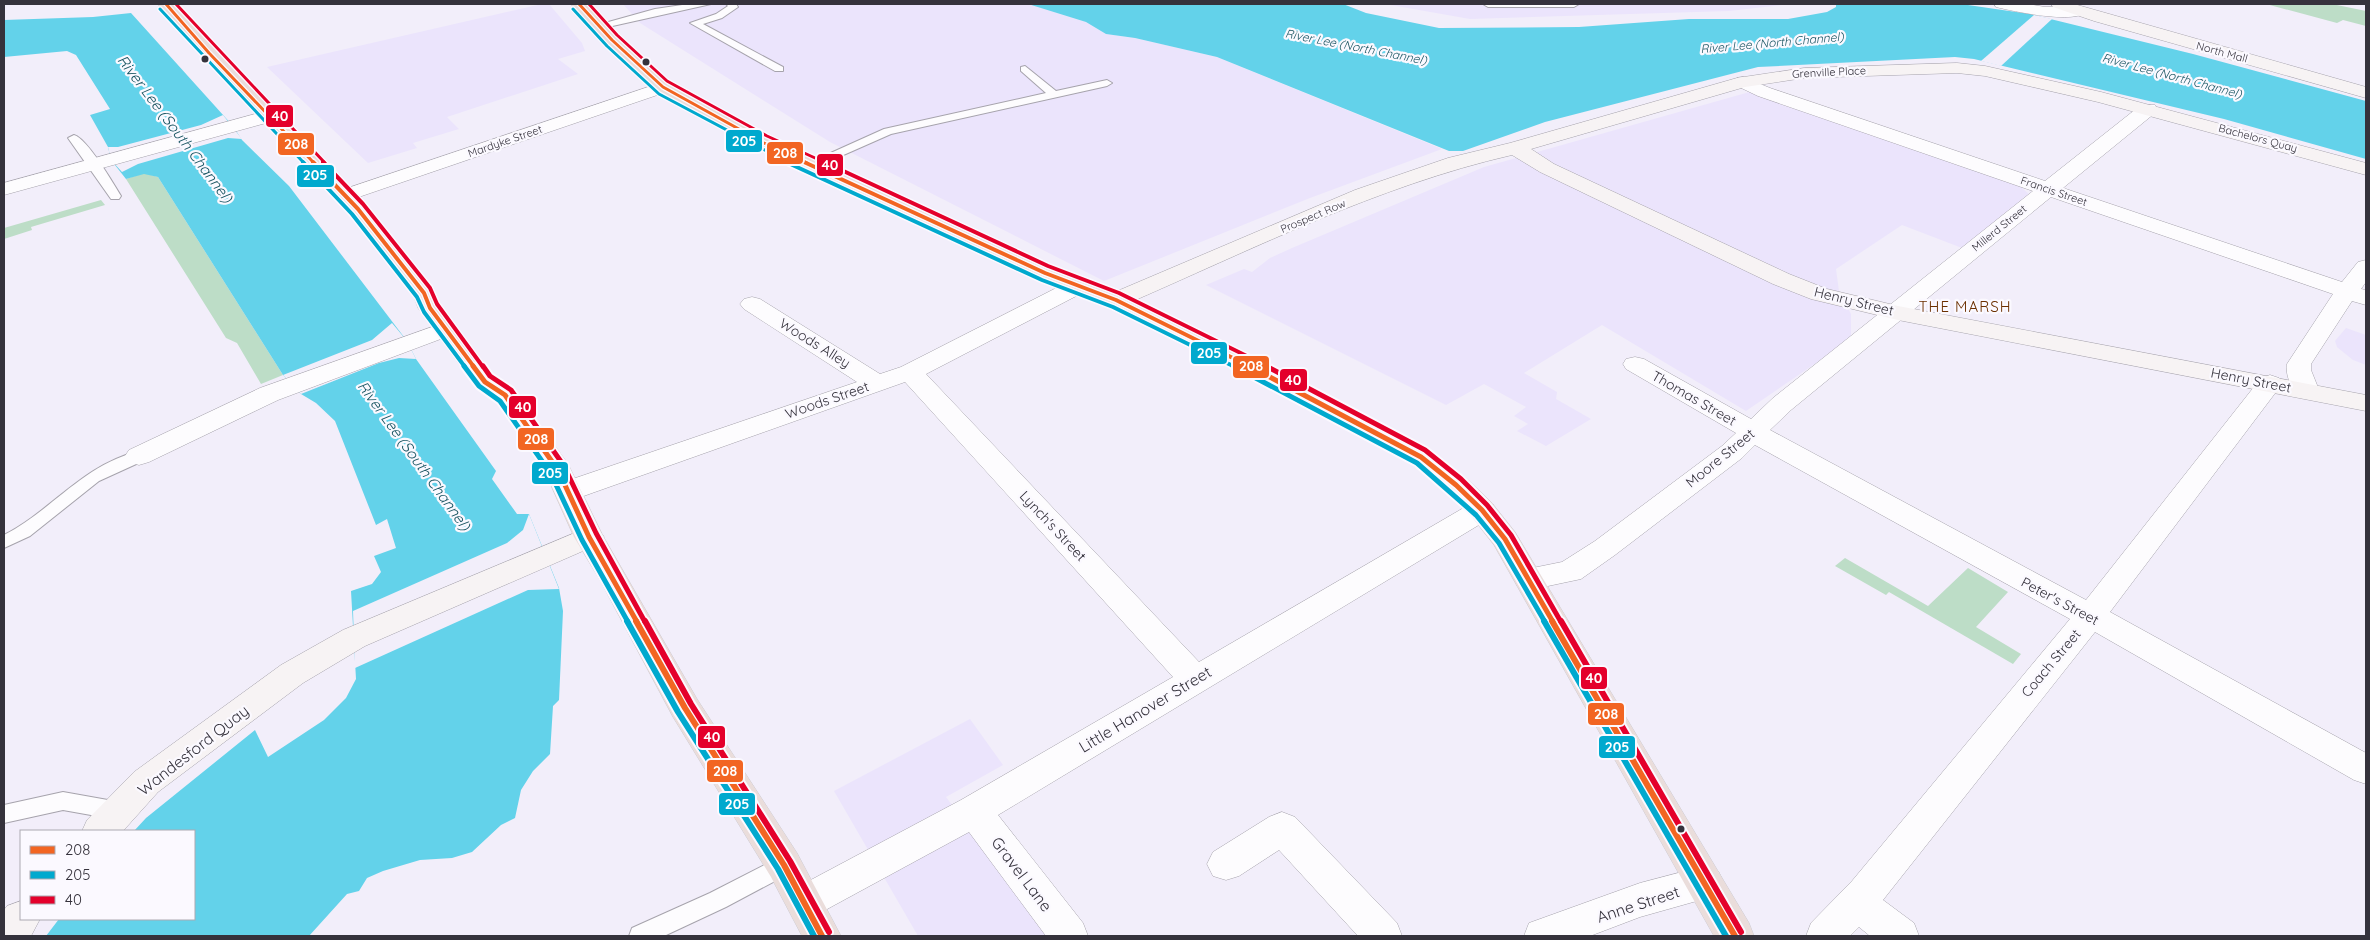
<svg xmlns="http://www.w3.org/2000/svg" width="2370" height="940" viewBox="0 0 2370 940" font-family="Quicksand,sans-serif">
  <style>
    .built { fill: #ebe4fc }
    .green { fill: #bdddc7 }
    .water { fill: #63d2ea }
    .pier { fill: #f2eefa }
    .lines { fill: none; stroke-linecap: round; stroke-linejoin: round }
    .lane-casing { stroke: #a6a3ac; stroke-width: 2 }
    .street-casing { stroke: #a6a3ac; stroke-width: 1 }
    .secondary-casing { stroke: #a6a3ac; stroke-width: 1 }
    .highway-casing { stroke: #ceccd3; stroke-width: 1 }
    .lane { fill: #fdfcfe; fill-rule: evenodd }
    .street { fill: #fdfcfe; fill-rule: evenodd }
    .secondary { fill: #f7f3f4; fill-rule: evenodd }
    .highway { fill: #eadddb; fill-rule: evenodd }
    .bus-1-far3-casing { stroke: #fbf9ff; stroke-width: 5.5 }
    .bus-1-far2-casing { stroke: #fbf9ff; stroke-width: 7 }
    .bus-1-far1-casing { stroke: #fbf9ff; stroke-width: 9 }
    .bus-1-casing { stroke: #fbf9ff; stroke-width: 10 }
    .bus-2-far3-casing { stroke: #fbf9ff; stroke-width: 5.5 }
    .bus-2-far2-casing { stroke: #fbf9ff; stroke-width: 7 }
    .bus-2-far1-casing { stroke: #fbf9ff; stroke-width: 9 }
    .bus-2-casing { stroke: #fbf9ff; stroke-width: 10 }
    .bus-3-far3-casing { stroke: #fbf9ff; stroke-width: 5.5 }
    .bus-3-far2-casing { stroke: #fbf9ff; stroke-width: 7 }
    .bus-3-far1-casing { stroke: #fbf9ff; stroke-width: 9 }
    .bus-3-casing { stroke: #fbf9ff; stroke-width: 10 }
    .bus-1-far3 { stroke: #f26522; stroke-width: 3 }
    .bus-1-far2 { stroke: #f26522; stroke-width: 4 }
    .bus-1-far1 { stroke: #f26522; stroke-width: 5 }
    .bus-1 { stroke: #f26522; stroke-width: 6 }
    .bus-2-far3 { stroke: #00a9ce; stroke-width: 3 }
    .bus-2-far2 { stroke: #00a9ce; stroke-width: 4 }
    .bus-2-far1 { stroke: #00a9ce; stroke-width: 5 }
    .bus-2 { stroke: #00a9ce; stroke-width: 6 }
    .bus-3-far3 { stroke: #e4002b; stroke-width: 3 }
    .bus-3-far2 { stroke: #e4002b; stroke-width: 4 }
    .bus-3-far1 { stroke: #e4002b; stroke-width: 5 }
    .bus-3 { stroke: #e4002b; stroke-width: 6 }
    .bus-dot { fill: #35323c; stroke: #fbf9ff; stroke-width: 2 }
    .labels { text-anchor: middle; stroke-width: 4.5; stroke-linejoin: round; paint-order: stroke }
    .far-street-label { font-size: 11px; fill: #35323c; stroke: #fbf9ff }
    .far-water-label { font-size: 12px; font-style: italic; fill: #185461; stroke: #fbf9ff }
    .street-label { font-size: 14px; fill: #35323c; stroke: #fbf9ff }
    .water-label { font-size: 15px; font-style: italic; fill: #185461; stroke: #fbf9ff }
    .neighbourhood-label { font-size: 15px; letter-spacing: 1px; fill: #6b2f01; stroke: #fbf9ff }
    .near-street-label { font-size: 16px; fill: #35323c; stroke: #fbf9ff }
    .line-badge { stroke: #fbf9ff; stroke-width: 2 }
    .badge-label { font-size: 14px; text-anchor: middle; font-weight: bold; fill: #fff }
  </style>
  <rect width="100%" height="100%" fill="#f2eefa"/>
  <g class="built">
    <polygon points="542,4 549,4 582,43 585,51 558,59 578,74 447,117 459,129 413,143 417,148 368,163 267,67"/>
    <polygon points="623,4 1028,4 1086,22 1106,34 1135,38 1217,57 1442,149 1310,198 1104,281 830,142 640,23"/>
    <polygon points="1385,4 1790,4 1729,11 1470,19"/>
    <polygon points="1753,91 2015,182 2029,194 1962,248 1902,225 1836,269 1839,291 1851,314 1851,339 1746,411 1602,325 1524,373 1557,392 1556,399 1591,419 1546,446 1517,431 1528,424 1514,416 1526,407 1484,384 1446,405 1206,285 1244,269 1252,272 1270,258 1292,248 1484,167"/>
    <polygon points="2346,328 2366,335 2366,365 2353,360 2337,347 2335,341"/>
    <polygon points="970,719 1003,765 946,797 1048,936 918,936 834,791"/>
  </g>
  <g class="green">
    <polygon points="2266,4 2332,4 2366,11 2366,26 2343,20 2337,23"/>
    <polygon points="144,173 158,177 283,375 261,384 237,343 226,338 126,179"/>
    <polygon points="101,200 105,205 31,227 32,230 4,239 4,228"/>
    <polygon points="1845,558 1928,606 1968,568 2008,592 1976,627 2021,654 2013,664 1889,592 1886,595 1835,566"/>
  </g>
  <g class="water">
    <polygon points="1028,4 1343,4 1366,13 1439,28 1579,27 1689,19 1788,19 1827,12 1836,7 1836,4 1961,4 2030,14 2193,54 2366,101 2366,159 2224,119 1974,59 1955,57 1758,67 1545,122 1463,151 1449,151 1217,57 1135,38 1106,34 1086,22"/>
    <polygon points="131,13 233,126 242,140 289,186 407,341 416,359 496,471 492,479 517,514 529,514 559,588 563,611 559,700 553,706 550,754 533,771 521,790 515,818 501,825 472,852 452,858 420,860 383,871 367,878 359,891 347,894 309,936 46,936 59,919 194,919 194,831 134,831 146,818 255,730 268,757 324,720 346,698 356,679 351,591 372,584 381,572 374,556 396,548 387,519 376,525 335,421 316,403 301,394 283,375 158,177 144,174 126,179 111,160 108,147 90,115 110,109 76,55 67,51 4,57 4,20 93,17"/>
  </g>
  <g class="pier">
    <polygon points="2034,15 2052,19 2001,66 1981,61"/>
    <polygon points="223,115 242,139 228,138 138,164 122,172 111,160 108,147 118,147 201,125"/>
    <polygon points="392,323 407,341 416,359 399,358 379,363 301,394 283,375 372,340"/>
    <polygon points="529,514 559,589 528,590 355,668 353,611 507,543 523,530"/>
  </g>
  <g class="lines">
    <defs>
      <g id="lane">
        <polygon points="689,4 711,4 599,29 594,26 655,9"/>
        <polygon points="726,4 736,4 738,7 722,18 703,24 783,67 783,71 775,71 690,23 716,14 728,6"/>
        <polygon points="1483,4 1579,4 1574,7 1488,7"/>
        <polygon points="1025,66 1056,91 1107,80 1112,83 1107,86 891,134 814,168 806,168 804,165 884,129 1046,93 1021,71 1021,67"/>
        <path d="M74,135C87,138 113,183 121,196L119,199H111L68,138Z"/>
        <path d="M139,451L145,452L147,456L145,460L99,481L30,536L4,548V535C53,510 81,466 139,451Z"/>
        <polygon points="63,792 119,802 126,805 130,811 126,817 119,820 63,810 4,823 4,805"/>
        <polygon points="784,855 792,858 795,865 792,872 726,907 664,936 629,936 632,928 710,893"/>
      </g>
      <g id="street">
        <path d="M1994,4H2027L2045,7L2079,6L2087,11C2077,25 2012,11 1996,7Z"/>
        <path d="M1743,77L1770,88L2045,181L2141,105H2155L2157,109L2155,113L2063,188L2342,282L2358,262L2366,260V282L2361,289L2366,290V305L2352,301L2311,364V370L2319,390L2315,395L2306,398L2297,395C2291,387 2285,374 2287,364L2333,294L2051,197L1791,410L1770,430L2086,600L2261,378L2270,375L2279,378L2283,383L2279,388L2110,612L2366,753V784L2354,780L2095,632L1883,900L1914,923L1919,936H1870L1859,927L1850,936H1806L1811,923L1852,881L2070,619L1755,445L1742,458L1615,555L1581,579L1529,590L1518,587L1514,579L1518,571L1562,562L1595,541L1722,446L1736,433L1626,369L1623,364L1626,359L1635,357L1644,359L1751,419L1773,398L2033,191L1758,96L1737,86L1734,82L1737,78Z"/>
        <polygon points="663,82 669,83 672,87 669,91 353,199 346,201 339,199 336,195 339,191"/>
        <polygon points="270,110 277,112 279,116 277,120 4,195 4,183"/>
        <polygon points="1076,280 1084,282 1088,287 1084,292 926,374 1199,662 1472,503 1482,500 1492,503 1496,510 1492,517 998,815 1083,923 1088,936 1046,936 969,832 818,914 805,919 792,914 786,902 792,890 961,800 1173,677 905,382 578,498 568,500 558,498 554,491 558,484 857,382 744,309 740,304 744,299 752,297 760,299 880,374 901,367 1068,282"/>
        <polygon points="446,322 454,324 458,329 454,334 278,400 149,462 139,465 129,462 125,456 129,450 260,388"/>
        <polygon points="1282,812 1295,817 1397,923 1402,936 1358,936 1279,850 1239,876 1226,880 1213,876 1207,864 1213,852 1269,817"/>
        <polygon points="1705,866 1718,871 1724,883 1718,895 1640,917 1590,936 1524,936 1529,923 1640,883"/>
      </g>
      <g id="secondary">
        <polygon points="2051,4 2074,4 2366,87 2366,98 2094,21 2053,7"/>
        <path d="M1957,63L1985,66L2101,92L2366,163V175L2098,102L1985,76L1957,73L1804,78L1745,87L1531,149L1554,164L1789,274L1827,289L1898,306L2366,395V411L1898,320L1811,299L1773,284L1540,172L1512,155C1377,186 1251,250 1124,305L1116,307L1108,305L1104,300L1108,295L1355,190L1448,158L1510,143L1737,78L1804,68Z"/>
        <polygon points="589,527 599,530 604,537 599,544 365,646 303,683 158,792 123,831 82,831 87,820 134,772 281,665 343,630"/>
        <polygon points="21,901 21,919 40,919 31,936 4,936 4,910 7,906"/>
      </g>
      <g id="highway">
        <polygon points="158,4 174,4 215,49 365,205 432,288 441,307 494,377 514,389 568,464 603,536 697,699 797,853 841,936 802,936 771,877 673,717 600,580 574,537 545,472 496,401 476,387 418,308 413,294 351,213 203,57"/>
        <polygon points="571,4 588,4 618,36 669,83 771,139 817,161 1053,268 1124,295 1232,347 1431,451 1466,478 1492,503 1515,532 1749,923 1754,936 1714,936 1494,545 1472,517 1446,492 1411,463 1214,357 1108,305 1037,278 803,169 757,147 657,91 606,44"/>
      </g>
    </defs>
    <use href="#lane" class="lane-casing"/>
    <use href="#street" class="street-casing"/>
    <use href="#secondary" class="secondary-casing"/>
    <use href="#highway" class="highway-casing"/>
    <use href="#lane" class="lane"/>
    <use href="#street" class="street"/>
    <use href="#secondary" class="secondary"/>
    <use href="#highway" class="highway"/>
    <defs>
      <g id="bus-1-far3">
        <polyline points="166,4 209,53 314,163"/>
        <polyline points="579,4 612,40 663,87 764,143 807,163"/>
      </g>
      <g id="bus-1-far2">
        <polyline points="313,162 358,209 424,293 430,308 474,367"/>
        <polyline points="804,162 1045,273 1116,300 1251,367"/>
      </g>
      <g id="bus-1-far1">
        <polyline points="473,366 485,382 505,395 558,470 589,537 637,622"/>
        <polyline points="1249,366 1421,457 1456,485 1482,510 1505,539 1553,622"/>
      </g>
      <g id="bus-1">
        <polyline points="636,621 685,708 784,865 822,936"/>
        <polyline points="1552,621 1735,936"/>
      </g>
      <g id="bus-2-far3">
        <polyline points="160,9 304,163"/>
        <polyline points="573,9 607,46 659,94 789,163"/>
      </g>
      <g id="bus-2-far2">
        <polyline points="303,162 352,214 417,297 424,312 465,367"/>
        <polyline points="786,162 1042,280 1113,307 1235,367"/>
      </g>
      <g id="bus-2-far1">
        <polyline points="464,366 479,386 500,401 551,474 582,540 628,622"/>
        <polyline points="1233,366 1417,463 1476,515 1499,543 1545,622"/>
      </g>
      <g id="bus-2">
        <polyline points="627,621 678,712 778,869 814,936"/>
        <polyline points="1544,621 1726,936"/>
      </g>
      <g id="bus-3-far3">
        <polyline points="176,4 325,163"/>
        <polyline points="589,4 617,35 667,81 767,136 826,163"/>
      </g>
      <g id="bus-3-far2">
        <polyline points="323,162 363,204 430,288 437,304 483,367"/>
        <polyline points="824,162 1048,266 1119,293 1269,367"/>
      </g>
      <g id="bus-3-far1">
        <polyline points="483,366 490,376 511,390 564,466 596,533 645,622"/>
        <polyline points="1266,366 1425,450 1461,479 1487,505 1511,535 1561,622"/>
      </g>
      <g id="bus-3">
        <polyline points="645,621 691,704 790,861 829,932"/>
        <polyline points="1561,621 1741,932"/>
      </g>
    </defs>
    <use href="#bus-1-far3" class="bus-1-far3-casing"/>
    <use href="#bus-1-far2" class="bus-1-far2-casing"/>
    <use href="#bus-1-far1" class="bus-1-far1-casing"/>
    <use href="#bus-1" class="bus-1-casing"/>
    <use href="#bus-2-far3" class="bus-2-far3-casing"/>
    <use href="#bus-2-far2" class="bus-2-far2-casing"/>
    <use href="#bus-2-far1" class="bus-2-far1-casing"/>
    <use href="#bus-2" class="bus-2-casing"/>
    <use href="#bus-3-far3" class="bus-3-far3-casing"/>
    <use href="#bus-3-far2" class="bus-3-far2-casing"/>
    <use href="#bus-3-far1" class="bus-3-far1-casing"/>
    <use href="#bus-3" class="bus-3-casing"/>
    <use href="#bus-1-far3" class="bus-1-far3"/>
    <use href="#bus-1-far2" class="bus-1-far2"/>
    <use href="#bus-1-far1" class="bus-1-far1"/>
    <use href="#bus-1" class="bus-1"/>
    <use href="#bus-2-far3" class="bus-2-far3"/>
    <use href="#bus-2-far2" class="bus-2-far2"/>
    <use href="#bus-2-far1" class="bus-2-far1"/>
    <use href="#bus-2" class="bus-2"/>
    <use href="#bus-3-far3" class="bus-3-far3"/>
    <use href="#bus-3-far2" class="bus-3-far2"/>
    <use href="#bus-3-far1" class="bus-3-far1"/>
    <use href="#bus-3" class="bus-3"/>
  </g>
  <g class="bus-dot">
    <circle cx="205" cy="59" r="4.5"/>
    <circle cx="646" cy="62" r="4.5"/>
    <circle cx="1681" cy="829" r="4.5"/>
  </g>
  <g class="labels">
    <g class="far-street-label">
      <text transform="translate(2222 52) rotate(15)" y="4">North Mall</text>
      <text transform="translate(1829 72) rotate(-3)" y="4">Grenville Place</text>
      <text transform="translate(2258 138) rotate(15)" y="4">Bachelors Quay</text>
      <text transform="translate(505 141) rotate(-19)" y="4">Mardyke Street</text>
      <text transform="translate(2054 191) rotate(19)" y="4">Francis Street</text>
      <text transform="translate(1313 216) rotate(-23)" y="4">Prospect Row</text>
      <text transform="translate(1999 228) rotate(-39)" y="4">Millerd Street</text>
    </g>
    <g class="far-water-label">
      <text transform="translate(1772 43) rotate(-5)" y="4">River Lee (North Channel)</text>
      <text transform="translate(1356 47) rotate(11)" y="4">River Lee (North Channel)</text>
      <text transform="translate(2172 76) rotate(15)" y="4">River Lee (North Channel)</text>
    </g>
    <g class="street-label">
      <text transform="translate(1854 301) rotate(14)" y="5">Henry Street</text>
      <text transform="translate(815 343) rotate(32)" y="5">Woods Alley</text>
      <text transform="translate(2251 380) rotate(11)" y="5">Henry Street</text>
      <text transform="translate(1694 398) rotate(30)" y="5">Thomas Street</text>
      <text transform="translate(827 400) rotate(-19)" y="5">Woods Street</text>
      <text transform="translate(1720 458) rotate(-39)" y="5">Moore Street</text>
      <text transform="translate(1053 526) rotate(47)" y="5">Lynch's Street</text>
      <text transform="translate(2060 601) rotate(28)" y="5">Peter's Street</text>
      <text transform="translate(2051 663) rotate(-50)" y="5">Coach Street</text>
    </g>
    <g class="water-label">
      <text transform="translate(175 129) rotate(53)" y="5">River Lee (South Channel)</text>
      <text transform="translate(414 456) rotate(54)" y="5">River Lee (South Channel)</text>
    </g>
    <g class="neighbourhood-label">
      <text x="1965" y="312">THE MARSH</text>
    </g>
    <g class="near-street-label">
      <text transform="translate(1145 709) rotate(-31)" y="6">Little Hanover Street</text>
      <text transform="translate(193 750) rotate(-38)" y="6">Wandesford Quay</text>
      <text transform="translate(1022 874) rotate(53)" y="6">Gravel Lane</text>
      <text transform="translate(1638 904) rotate(-18)" y="6">Anne Street</text>
    </g>
  </g>
  <g class="line-badge">
    <rect x="265" y="104" width="29" height="24" rx="5" fill="#e4002b"/>
    <rect x="725" y="129" width="38" height="24" rx="5" fill="#00a9ce"/>
    <rect x="277" y="132" width="38" height="24" rx="5" fill="#f26522"/>
    <rect x="766" y="141" width="38" height="24" rx="5" fill="#f26522"/>
    <rect x="816" y="153" width="28" height="24" rx="5" fill="#e4002b"/>
    <rect x="296" y="164" width="39" height="24" rx="5" fill="#00a9ce"/>
    <rect x="1190" y="341" width="38" height="24" rx="5" fill="#00a9ce"/>
    <rect x="1232" y="355" width="38" height="24" rx="5" fill="#f26522"/>
    <rect x="1279" y="368" width="29" height="24" rx="5" fill="#e4002b"/>
    <rect x="508" y="395" width="29" height="24" rx="5" fill="#e4002b"/>
    <rect x="517" y="427" width="38" height="24" rx="5" fill="#f26522"/>
    <rect x="531" y="461" width="38" height="24" rx="5" fill="#00a9ce"/>
    <rect x="1580" y="666" width="28" height="24" rx="5" fill="#e4002b"/>
    <rect x="1587" y="702" width="38" height="24" rx="5" fill="#f26522"/>
    <rect x="697" y="725" width="29" height="24" rx="5" fill="#e4002b"/>
    <rect x="1598" y="735" width="38" height="24" rx="5" fill="#00a9ce"/>
    <rect x="706" y="759" width="38" height="24" rx="5" fill="#f26522"/>
    <rect x="718" y="792" width="38" height="24" rx="5" fill="#00a9ce"/>
  </g>
  <g class="badge-label">
    <text x="280" y="121">40</text>
    <text x="744" y="146">205</text>
    <text x="296" y="149">208</text>
    <text x="785" y="158">208</text>
    <text x="830" y="170">40</text>
    <text x="315" y="180">205</text>
    <text x="1209" y="358">205</text>
    <text x="1251" y="371">208</text>
    <text x="1293" y="385">40</text>
    <text x="523" y="412">40</text>
    <text x="536" y="444">208</text>
    <text x="550" y="478">205</text>
    <text x="1594" y="683">40</text>
    <text x="1606" y="719">208</text>
    <text x="712" y="742">40</text>
    <text x="1617" y="752">205</text>
    <text x="725" y="776">208</text>
    <text x="737" y="809">205</text>
  </g>
  <rect width="2370" height="940" fill="none" stroke="#35323c" stroke-width="10"/>
  <rect x="20" y="830" width="175" height="90" fill="#fbf9ff" stroke="#aca9b1"/>
  <rect x="30" y="846" width="25" height="8" fill="#f26522" stroke="#aca9b1"/>
  <text x="65" y="855" font-size="15" fill="#35323c">208</text>
  <rect x="30" y="871" width="25" height="8" fill="#00a9ce" stroke="#aca9b1"/>
  <text x="65" y="880" font-size="15" fill="#35323c">205</text>
  <rect x="30" y="896" width="25" height="8" fill="#e4002b" stroke="#aca9b1"/>
  <text x="65" y="905" font-size="15" fill="#35323c">40</text>
</svg>
